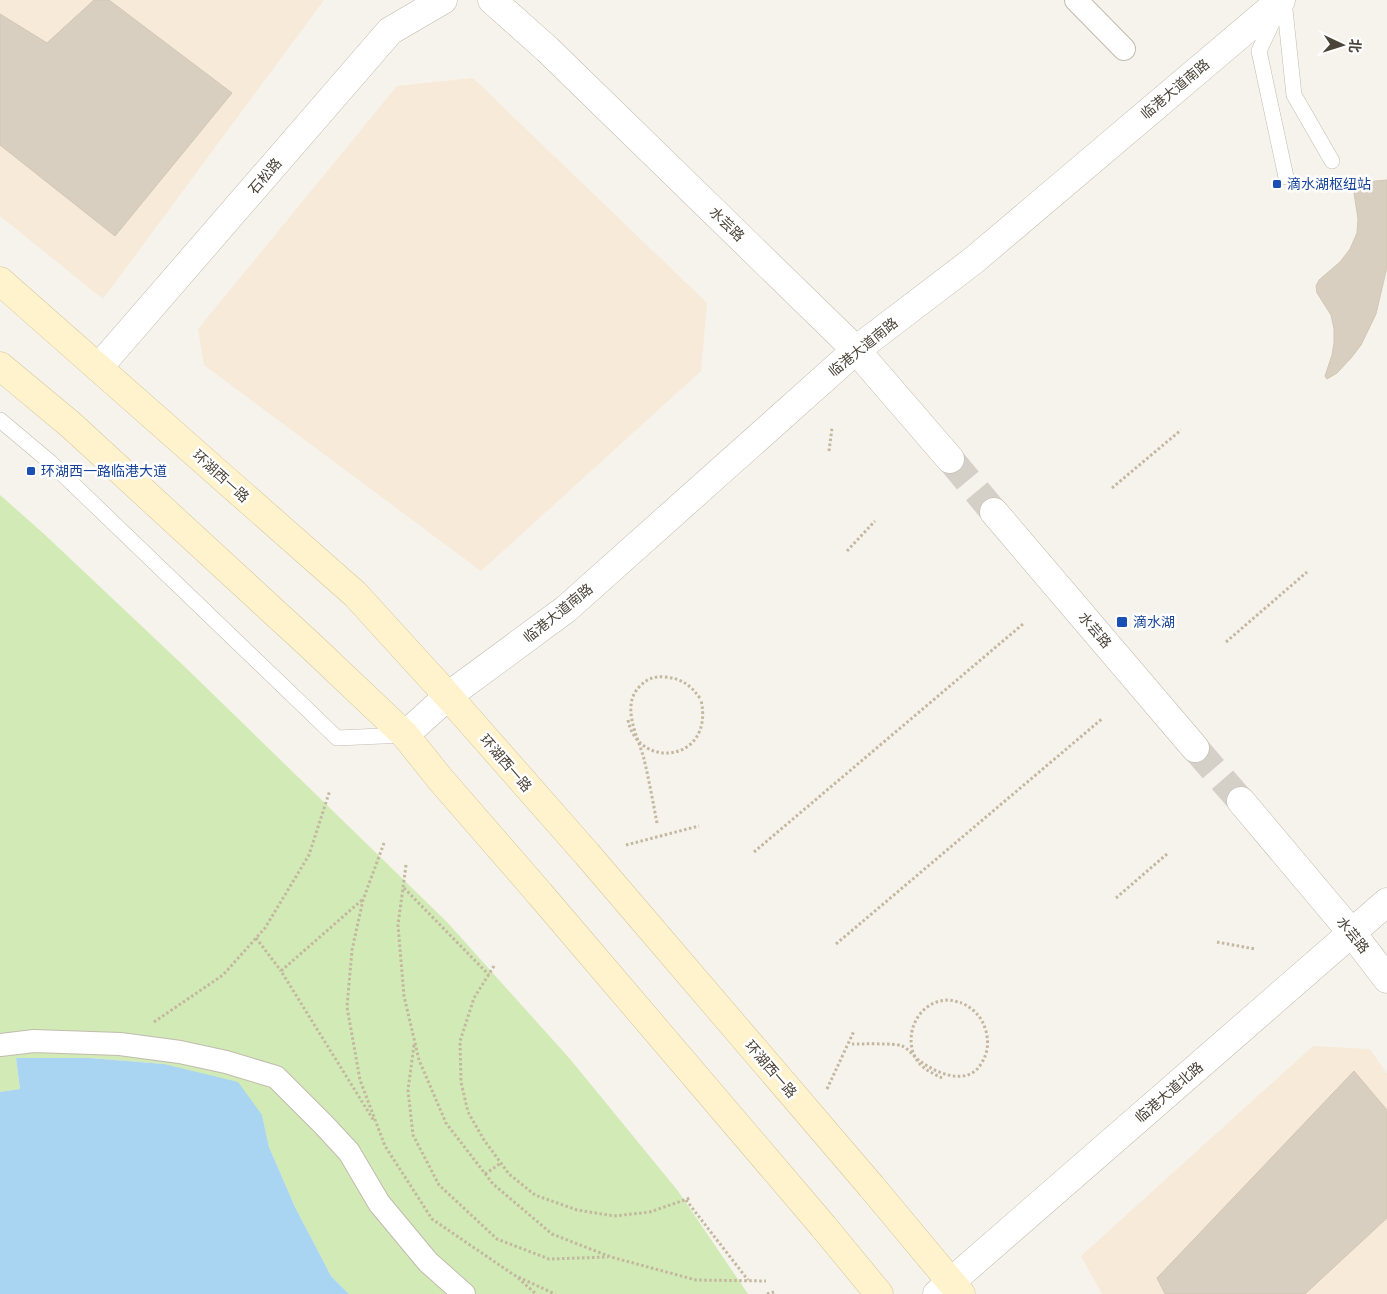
<svg xmlns="http://www.w3.org/2000/svg" width="1387" height="1294" viewBox="0 0 1387 1294" font-family="'Titillium Web','Noto Sans SC',sans-serif">
  <style>
    .commercial { fill: #f7ead8 }
    .green { fill: #d2eab5 }
    .water { fill: #a9d4f2 }
    .building { fill: #d8cfc1; stroke: #d3c7b4 }
    .lines { fill: none; stroke-linecap: round; stroke-linejoin: round }
    .tertiary-tunnel { stroke: #d4d0c8; stroke-width: 28; stroke-dasharray: 28 14; stroke-linecap: butt }
    .service-casing { stroke: #c2bbae; stroke-width: 16 }
    .pedestrian-casing { stroke: #c2bbae; stroke-width: 24 }
    .minor-casing { stroke: #c2bbae; stroke-width: 29 }
    .tertiary-casing { stroke: #c2bbae; stroke-width: 29 }
    .secondary-casing { stroke: #d6c79b; stroke-width: 29 }
    .path { stroke: #c4b79f; stroke-width: 3; stroke-dasharray: 2.5 2.5; stroke-linecap: butt }
    .service { stroke: #fff; stroke-width: 15 }
    .pedestrian { stroke: #fff; stroke-width: 22 }
    .minor { stroke: #fff; stroke-width: 28 }
    .tertiary { stroke: #fff; stroke-width: 28 }
    .secondary { stroke: #fff3cd; stroke-width: 28 }
    .secondary-bridge-casing { stroke: #d6c79b; stroke-width: 29; stroke-linecap: butt }
    .path-bridge { stroke: #c4b79f; stroke-width: 3; stroke-dasharray: 2.5 2.5; stroke-linecap: butt }
    .secondary-bridge { stroke: #fff3cd; stroke-width: 28 }
    .transit-dot { fill: #1a4fb4; stroke: #fff; stroke-width: 2 }
    .labels { text-anchor: middle; stroke-width: 5; stroke-linejoin: round; paint-order: stroke }
    .street-label { font-size: 14px; fill: #4b4439; stroke: #fff }
    .transit-label { font-size: 14px; fill: #164399; stroke: #fff; text-anchor: start }
  </style>
  <rect width="100%" height="100%" fill="#f6f3ec"/>
  <g class="commercial">
    <polygon points="0,0 324,0 103,299 0,216"/>
    <polygon points="473,78 707,303 701,371 481,571 204,365 198,329 397,86"/>
    <polygon points="1313,1046 1370,1049 1387,1074 1387,1294 1102,1294 1081,1256"/>
  </g>
  <polygon class="green" points="0,495 43,533 185,667 447,922 570,1059 678,1191 748,1294 349,1294 331,1276 295,1207 269,1147 262,1115 164,1064 89,1058 16,1058 20,1089 0,1092"/>
  <polygon class="water" points="16,1058 89,1058 164,1064 238,1082 262,1115 269,1147 295,1207 331,1276 349,1294 0,1294 0,1092 20,1089"/>
  <g class="building">
    <polygon points="94,0 109,0 232,93 115,236 0,145 0,14 47,43"/>
    <polygon points="1387,180 1387,267 1376,314 1361,345 1351,358 1337,373 1327,379 1325,376 1332,355 1334,343 1334,329 1331,315 1317,293 1316,286 1319,280 1340,262 1350,249 1357,233 1358,219 1354,193 1357,185 1365,182"/>
    <polygon points="1354,1071 1387,1110 1387,1218 1305,1294 1165,1294 1157,1278"/>
  </g>
  <g class="lines">
    <g class="tertiary-tunnel">
      <polyline points="950,459 994,512"/>
      <polyline points="1195,748 1241,801"/>
    </g>
    <defs>
      <g id="service">
        <polyline points="1284,0 1294,95 1332,161"/>
        <polyline points="1279,8 1259,51 1286,177"/>
        <polyline points="0,420 50,462 337,738 405,735"/>
      </g>
      <g id="pedestrian">
        <polyline points="1076,0 1124,49"/>
        <polyline points="0,1045 34,1041 120,1044 180,1052 226,1062 276,1077 324,1125 349,1152 379,1203 428,1262 464,1294"/>
      </g>
      <polyline id="minor" points="99,367 390,31 443,0"/>
      <g id="tertiary">
        <polyline points="492,0 547,49 856,350 950,459"/>
        <polyline points="994,512 1195,748"/>
        <polyline points="405,735 448,696 566,609 856,350 974,260 1281,0"/>
        <polyline points="1241,801 1352,933 1387,979"/>
        <polyline points="937,1294 1387,902"/>
      </g>
      <g id="secondary">
        <polyline points="0,281 355,594 448,696 587,854"/>
        <polyline points="0,366 71,425 310,645 405,735 441,780 540,894"/>
        <polyline points="871,1186 961,1294"/>
        <polyline points="823,1226 879,1294"/>
      </g>
    </defs>
    <use href="#service" class="service-casing"/>
    <use href="#pedestrian" class="pedestrian-casing"/>
    <use href="#minor" class="minor-casing"/>
    <use href="#tertiary" class="tertiary-casing"/>
    <use href="#secondary" class="secondary-casing"/>
    <g class="path">
      <polyline points="829,451 832,428"/>
      <polyline points="1112,488 1181,430"/>
      <polyline points="847,551 875,521"/>
      <polyline points="1226,642 1307,572"/>
      <path d="M657,823C653,802 649,780 644,759C638,736 620,706 640,686C647,679 654,676 664,677C682,678 692,686 701,700"/>
      <polyline points="384,843 363,900 352,950 347,1007 360,1080 385,1146 432,1219 514,1275 555,1294"/>
      <polyline points="626,845 699,826"/>
      <polyline points="754,852 1023,624"/>
      <polyline points="406,865 398,925 404,996 419,1060 446,1123 493,1184 552,1234 611,1257 696,1280 766,1281"/>
      <polyline points="404,888 489,975"/>
      <polyline points="1116,898 1167,854"/>
      <polyline points="362,900 281,971 374,1121"/>
      <polyline points="256,938 281,971"/>
      <polyline points="1217,942 1255,949"/>
      <polyline points="836,944 1103,718"/>
      <polyline points="494,966 474,998 460,1041 461,1082 468,1112 484,1140 509,1174 535,1195 577,1210 614,1216 650,1212 690,1198"/>
      <polyline points="154,1022 223,975 265,928 309,855 330,790"/>
      <path d="M852,1044C861,1044 896,1043 902,1046C908,1048 914,1057 920,1061C936,1073 967,1087 981,1064C988,1053 989,1043 986,1031C982,1017 974,1009 962,1003"/>
      <polyline points="414,1045 408,1090 413,1135 439,1185 497,1239 549,1259 608,1257"/>
      <polyline points="827,1089 854,1031"/>
      <polyline points="485,1174 501,1163"/>
      <polyline points="686,1200 748,1280"/>
      <polyline points="518,1278 536,1294"/>
      <polyline points="767,1294 774,1292"/>
    </g>
    <use href="#service" class="service"/>
    <use href="#pedestrian" class="pedestrian"/>
    <use href="#minor" class="minor"/>
    <use href="#tertiary" class="tertiary"/>
    <use href="#secondary" class="secondary"/>
    <defs>
      <g id="secondary-bridge">
        <polyline points="587,854 871,1186"/>
        <polyline points="540,894 823,1226"/>
      </g>
    </defs>
    <use href="#secondary-bridge" class="secondary-bridge-casing"/>
    <g class="path-bridge">
      <path d="M628,720C638,771 715,762 701,700"/>
      <path d="M942,1078C934,1074 925,1070 919,1063C900,1039 917,999 950,1000C954,1001 958,1002 962,1003"/>
    </g>
    <use href="#secondary-bridge" class="secondary-bridge"/>
  </g>
  <g class="transit-dot">
    <rect x="1272" y="179" width="10" height="10" rx="2.5"/>
    <rect x="26" y="466" width="10" height="10" rx="2.5"/>
    <rect x="1116" y="616" width="12" height="12" rx="2.5"/>
  </g>
  <g class="labels">
    <g class="street-label">
      <text transform="translate(1175 89) rotate(-40)" y="5">临港大道南路</text>
      <text transform="translate(265 176) rotate(-49)" y="5">石松路</text>
      <text transform="translate(727 224) rotate(44)" y="5">水芸路</text>
      <text transform="translate(863 347) rotate(-39)" y="5">临港大道南路</text>
      <text transform="translate(221 476) rotate(42)" y="5">环湖西一路</text>
      <text transform="translate(558 613) rotate(-39)" y="5">临港大道南路</text>
      <text transform="translate(1095 630) rotate(50)" y="5">水芸路</text>
      <text transform="translate(506 763) rotate(49)" y="5">环湖西一路</text>
      <text transform="translate(1353 935) rotate(51)" y="5">水芸路</text>
      <text transform="translate(771 1069) rotate(49)" y="5">环湖西一路</text>
      <text transform="translate(1169 1092) rotate(-41)" y="5">临港大道北路</text>
    </g>
    <g class="transit-label">
      <text x="1287" y="189">滴水湖枢纽站</text>
      <text x="41" y="476">环湖西一路临港大道</text>
      <text x="1133" y="627">滴水湖</text>
    </g>
  </g>
  <g transform="translate(1342 45) rotate(94)" stroke="#ffffff" stroke-width="4" paint-order="stroke">
  <path d="M0-4L9 19L0 12L-9 19Z" fill="#4b4439"/>
  <text y="-8" font-size="14" font-weight="bold" text-anchor="middle" fill="#4b4439">北</text>
  </g>
</svg>
